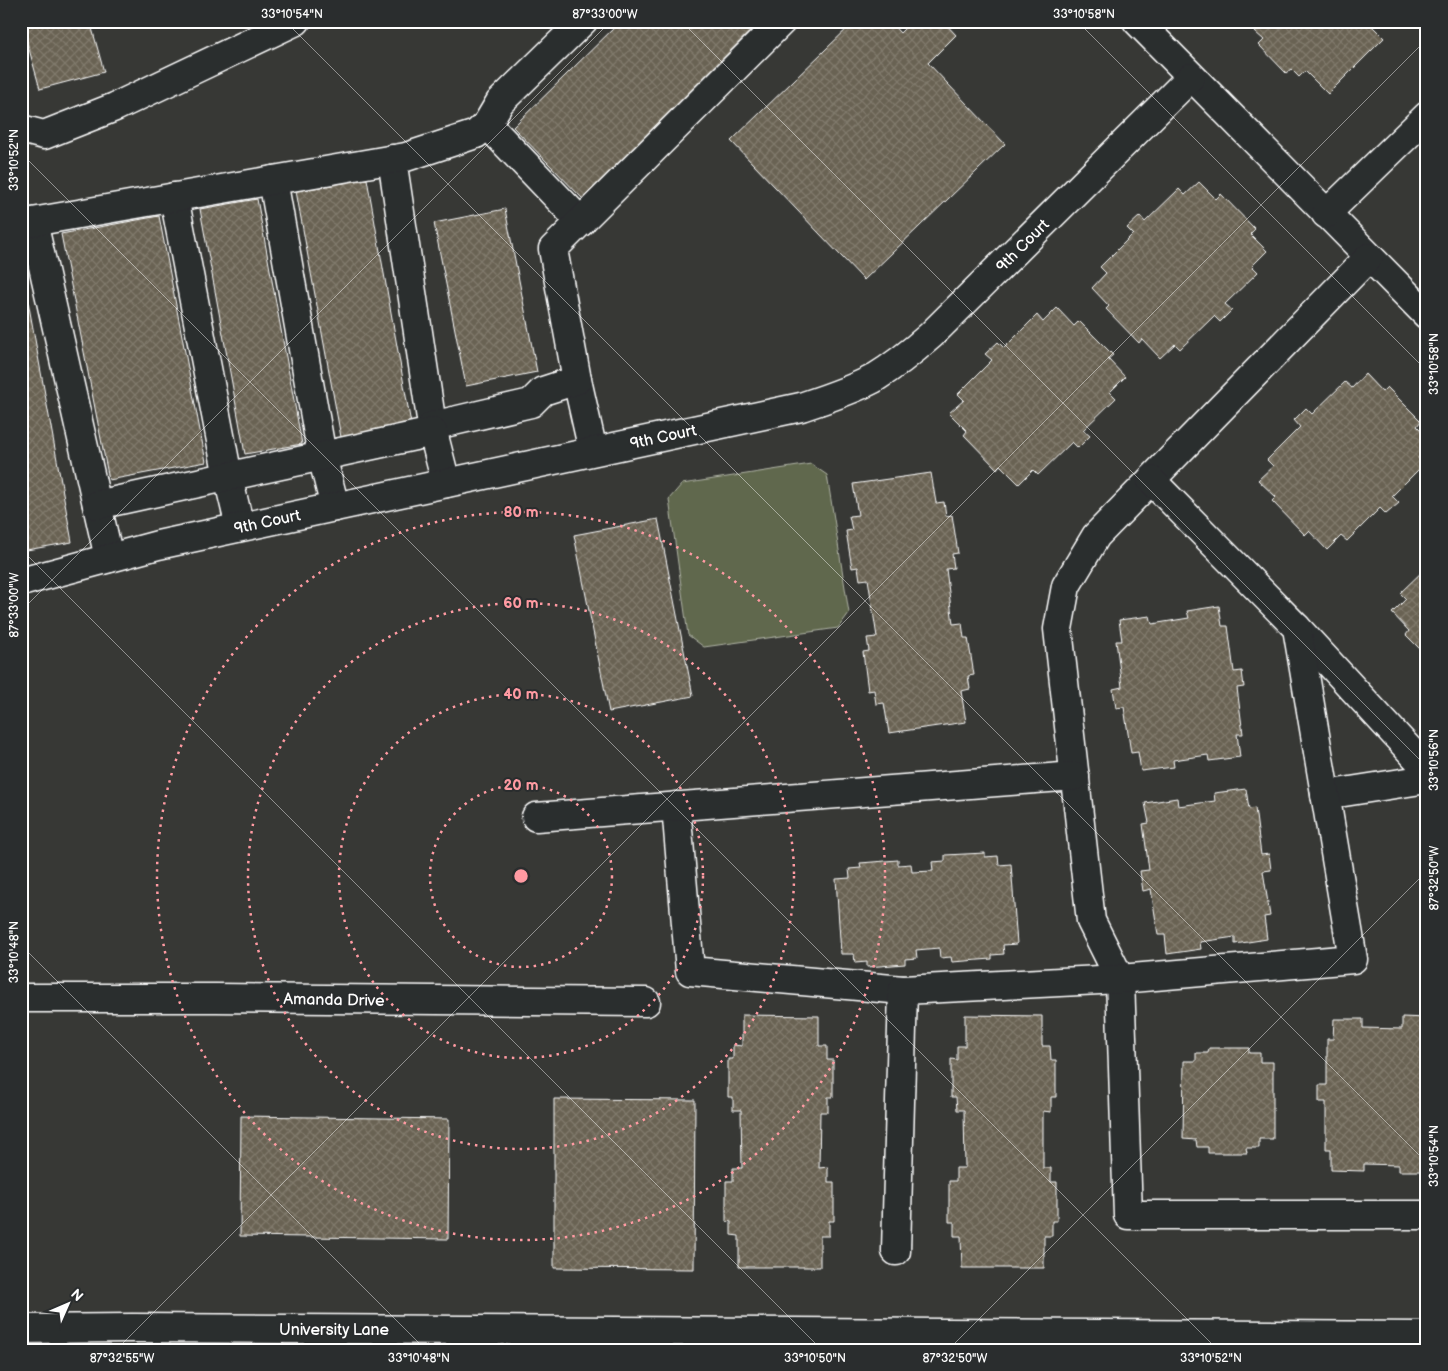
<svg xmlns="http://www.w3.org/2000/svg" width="1448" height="1371" viewBox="0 0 1448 1371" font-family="'Balsamiq Sans',sans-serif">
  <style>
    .grass { fill: #61684e; stroke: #b0b4a6 }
    .building { fill: url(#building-cross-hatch); stroke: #fff }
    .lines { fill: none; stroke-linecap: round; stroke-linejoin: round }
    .minor-casing { stroke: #fff; stroke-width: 31 }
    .minor { stroke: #2a2d2e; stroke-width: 28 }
    .ticks { fill: none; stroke: #fff; stroke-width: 1; stroke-opacity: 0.45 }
    .ring { fill: none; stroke: #ff9aa2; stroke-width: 2.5; stroke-dasharray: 2.5 5 }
    .labels { text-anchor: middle; stroke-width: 4; stroke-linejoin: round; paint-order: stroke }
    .street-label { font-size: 16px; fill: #fff; stroke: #2a2d2e }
    .centre { fill: #ff9aa2; stroke: #2a2d2e; stroke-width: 2.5 }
    .ring-label { font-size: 15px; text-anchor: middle; font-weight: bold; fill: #ff9aa2; stroke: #2a2d2e; stroke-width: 4; stroke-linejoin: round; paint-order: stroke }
    .neatline { fill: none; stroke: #fff; stroke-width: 2 }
    .ticks-label { font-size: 12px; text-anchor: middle; fill: #fff }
  </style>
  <defs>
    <pattern id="building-cross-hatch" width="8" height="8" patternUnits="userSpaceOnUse" patternTransform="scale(1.25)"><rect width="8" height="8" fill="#696252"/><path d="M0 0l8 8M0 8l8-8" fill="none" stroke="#807a6c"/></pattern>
  </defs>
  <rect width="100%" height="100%" fill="#373835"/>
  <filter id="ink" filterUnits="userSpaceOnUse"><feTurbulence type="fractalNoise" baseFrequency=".02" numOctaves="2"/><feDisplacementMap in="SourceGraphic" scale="10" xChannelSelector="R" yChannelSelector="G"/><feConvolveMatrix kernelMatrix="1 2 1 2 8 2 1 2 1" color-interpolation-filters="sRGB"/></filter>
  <g filter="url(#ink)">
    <polygon class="grass" points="811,464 827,475 849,613 838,628 704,647 688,635 669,499 682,484"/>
    <g class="building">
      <polygon points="21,21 90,21 104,72 40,89 24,31 21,32"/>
      <polygon points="621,21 763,21 583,199 513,127"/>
      <polygon points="855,21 889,21 900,33 912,21 943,21 956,35 928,63 1005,144 864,280 731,141"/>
      <polygon points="1257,21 1367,21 1384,38 1328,94 1305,71 1299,77 1291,69 1286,73 1259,45 1264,40 1255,32 1262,26"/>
      <polygon points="367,179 411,424 341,437 296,191"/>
      <polygon points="1199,182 1216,199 1221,194 1255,229 1250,234 1267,251 1252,266 1258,272 1225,304 1232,310 1220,322 1214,316 1180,349 1175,344 1160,358 1142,339 1139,343 1106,309 1109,306 1092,288 1106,273 1100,267 1133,234 1127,228 1140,216 1145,222 1179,189 1185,195"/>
      <polygon points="257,199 302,444 245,454 200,209"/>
      <polygon points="505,209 537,372 466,386 434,223"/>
      <polygon points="159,216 206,462 109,480 61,234"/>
      <polygon points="21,263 72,542 21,551"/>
      <polygon points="1057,308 1074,326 1079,321 1113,355 1108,359 1125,377 1110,392 1116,398 1083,430 1090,436 1078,448 1072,442 1038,475 1033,470 1019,484 1000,465 997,469 964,435 967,431 949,413 964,400 958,394 992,360 985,354 998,342 1004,348 1037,315 1043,322"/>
      <polygon points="1365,374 1382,392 1387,387 1421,421 1417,426 1427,436 1427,450 1418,458 1424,464 1392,496 1399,503 1386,514 1380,508 1347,541 1341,536 1327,550 1309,531 1305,535 1272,501 1276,497 1258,480 1273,466 1267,460 1300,427 1294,420 1306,408 1312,414 1345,382 1352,388"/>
      <polygon points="931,473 936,503 944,502 946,516 952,515 958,553 952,554 954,568 946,569 953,624 962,623 964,638 968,638 974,675 968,676 970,689 961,691 966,722 889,733 884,703 876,704 874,690 868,691 863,652 869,651 867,638 877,637 868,579 860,580 858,567 852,568 846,531 852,530 849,516 858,515 853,484"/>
      <polygon points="658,519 693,696 609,712 574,535"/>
      <polygon points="1427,567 1427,656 1406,635 1409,631 1392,613 1406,599 1400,593"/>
      <polygon points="1219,606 1222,626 1228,626 1234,672 1242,671 1244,687 1237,688 1243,734 1237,734 1240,757 1209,761 1208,755 1173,760 1174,767 1141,771 1138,752 1131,753 1124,707 1116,708 1113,689 1122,687 1116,641 1122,641 1119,620 1150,616 1152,624 1189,618 1187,611"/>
      <polygon points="1246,789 1249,809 1255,808 1261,855 1269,854 1271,870 1263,871 1270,916 1264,917 1267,939 1235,944 1235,937 1200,942 1201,949 1167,954 1165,935 1158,935 1151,889 1143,891 1140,871 1149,870 1143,824 1149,823 1145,803 1177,798 1178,806 1215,801 1214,793"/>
      <polygon points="985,853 985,857 998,856 999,865 1011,864 1017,944 1003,945 1004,954 992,955 992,959 952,962 951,957 940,958 939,948 916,950 917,958 905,959 905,964 867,967 867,962 855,963 854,954 841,954 836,879 850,878 849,869 861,868 860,863 898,860 898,865 911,864 912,872 933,871 932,862 945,861 945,855"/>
      <polygon points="742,1015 819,1016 819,1046 827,1046 827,1060 833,1060 833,1097 828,1097 828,1112 820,1112 819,1168 828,1167 828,1182 834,1182 834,1221 829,1221 829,1236 820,1236 820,1267 739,1267 739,1236 731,1235 731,1222 726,1221 726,1181 733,1181 733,1168 742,1168 741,1110 733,1110 733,1097 728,1097 728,1059 733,1059 733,1045 742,1046"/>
      <polygon points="965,1015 1042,1016 1042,1046 1050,1046 1051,1060 1056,1060 1056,1097 1051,1097 1051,1112 1043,1111 1043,1168 1051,1168 1051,1182 1057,1182 1057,1221 1052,1221 1052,1236 1044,1236 1044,1268 962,1268 961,1236 954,1236 954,1222 949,1222 949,1181 956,1181 956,1168 965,1168 964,1110 957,1110 956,1097 951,1097 951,1059 957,1060 957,1046 965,1046"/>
      <polygon points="1402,1017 1427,1018 1427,1171 1399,1171 1399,1165 1364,1164 1364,1171 1331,1170 1331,1149 1326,1149 1326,1102 1319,1102 1319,1085 1327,1085 1327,1039 1333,1039 1334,1019 1363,1019 1363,1028 1402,1029"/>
      <polygon points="1209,1048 1249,1048 1249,1053 1260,1053 1260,1062 1273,1062 1273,1139 1259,1139 1259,1148 1246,1148 1247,1153 1208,1153 1208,1147 1197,1147 1196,1140 1183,1139 1184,1061 1196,1061 1196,1053 1208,1053"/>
      <polygon points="554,1099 695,1100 694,1269 554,1268"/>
      <polygon points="241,1116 449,1119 448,1239 240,1236"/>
    </g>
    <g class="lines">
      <defs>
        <g id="minor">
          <polyline points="1137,21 1427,315"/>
          <polyline points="487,124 581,222"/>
          <polyline points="21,129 44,135 115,107 296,21"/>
          <polyline points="392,159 433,432"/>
          <polyline points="273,180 322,456 335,507"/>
          <polyline points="174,197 228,477 240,527"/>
          <polyline points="1326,214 1427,116"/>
          <polyline points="33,222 109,558"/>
          <polyline points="21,224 406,157 476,134 487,124 500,102 583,21"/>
          <polyline points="1369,257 1096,536 1066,586 1058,629 1091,921 1120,979 1128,1215 1427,1215"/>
          <polyline points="577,380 593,451"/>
          <polyline points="432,426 531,403 543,391 577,380 553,249 782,21"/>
          <polyline points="97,505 433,432 446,483"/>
          <path d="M21,582L158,545L801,407C825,399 850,391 873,379C894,366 913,351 931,335L1191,77"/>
          <polyline points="1297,628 1427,769"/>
          <polyline points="1325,795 1427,779"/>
          <polyline points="676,806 690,971 903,990"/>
          <polyline points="536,817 1075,776"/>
          <polyline points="21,998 216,998 646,1002"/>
          <polyline points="896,1251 903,990 1120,979 1353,959 1297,628 1151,480"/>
          <polyline points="21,1329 132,1328 1427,1336"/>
        </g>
      </defs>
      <use href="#minor" class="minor-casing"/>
      <use href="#minor" class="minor"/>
    </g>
  </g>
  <path class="ticks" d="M285,21L1427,1163M681,21L1427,767M1077,21L1427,371M21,153L1218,1350M21,549L822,1350M21,611L611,21M21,945L426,1350M21,1342L29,1350M116,1350L1427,39M948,1350L1427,871"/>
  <g class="ring">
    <circle cx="521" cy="876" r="91"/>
    <circle cx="521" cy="876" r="182"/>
    <circle cx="521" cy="876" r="273"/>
    <circle cx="521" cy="876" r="364"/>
  </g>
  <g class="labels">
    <g class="street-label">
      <text transform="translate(1022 245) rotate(-45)" y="6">9th Court</text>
      <text transform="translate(663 436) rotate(-12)" y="6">9th Court</text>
      <text transform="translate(267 521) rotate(-12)" y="6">9th Court</text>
      <text transform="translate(334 999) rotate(1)" y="6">Amanda Drive</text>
      <text x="334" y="1335">University Lane</text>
    </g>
  </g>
  <circle cx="521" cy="876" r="8" class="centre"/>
  <g class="ring-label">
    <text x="521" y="517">80 m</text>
    <text x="521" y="608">60 m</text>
    <text x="521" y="699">40 m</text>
    <text x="521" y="790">20 m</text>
  </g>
  <rect width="1448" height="1371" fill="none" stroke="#2a2d2e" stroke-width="55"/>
  <g transform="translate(68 1304) rotate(45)" stroke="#2a2d2e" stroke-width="4" paint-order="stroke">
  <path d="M0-4L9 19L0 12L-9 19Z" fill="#ffffff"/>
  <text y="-8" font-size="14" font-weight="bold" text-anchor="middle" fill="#ffffff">N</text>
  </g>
  <rect x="28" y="28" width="1392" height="1316" class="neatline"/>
  <g class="ticks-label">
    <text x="292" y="18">33°10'54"N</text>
    <text x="605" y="18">87°33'00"W</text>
    <text x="1084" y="18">33°10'58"N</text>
    <text transform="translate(14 160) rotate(-90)" y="4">33°10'52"N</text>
    <text transform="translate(1434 364) rotate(-90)" y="4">33°10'58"N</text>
    <text transform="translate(14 605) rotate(-90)" y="4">87°33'00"W</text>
    <text transform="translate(1434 760) rotate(-90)" y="4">33°10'56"N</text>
    <text transform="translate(1434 878) rotate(-90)" y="4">87°32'50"W</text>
    <text transform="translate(14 952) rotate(-90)" y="4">33°10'48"N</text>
    <text transform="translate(1434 1156) rotate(-90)" y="4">33°10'54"N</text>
    <text x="122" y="1362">87°32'55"W</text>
    <text x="419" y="1362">33°10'48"N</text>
    <text x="815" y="1362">33°10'50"N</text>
    <text x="955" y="1362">87°32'50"W</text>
    <text x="1211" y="1362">33°10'52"N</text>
  </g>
</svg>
